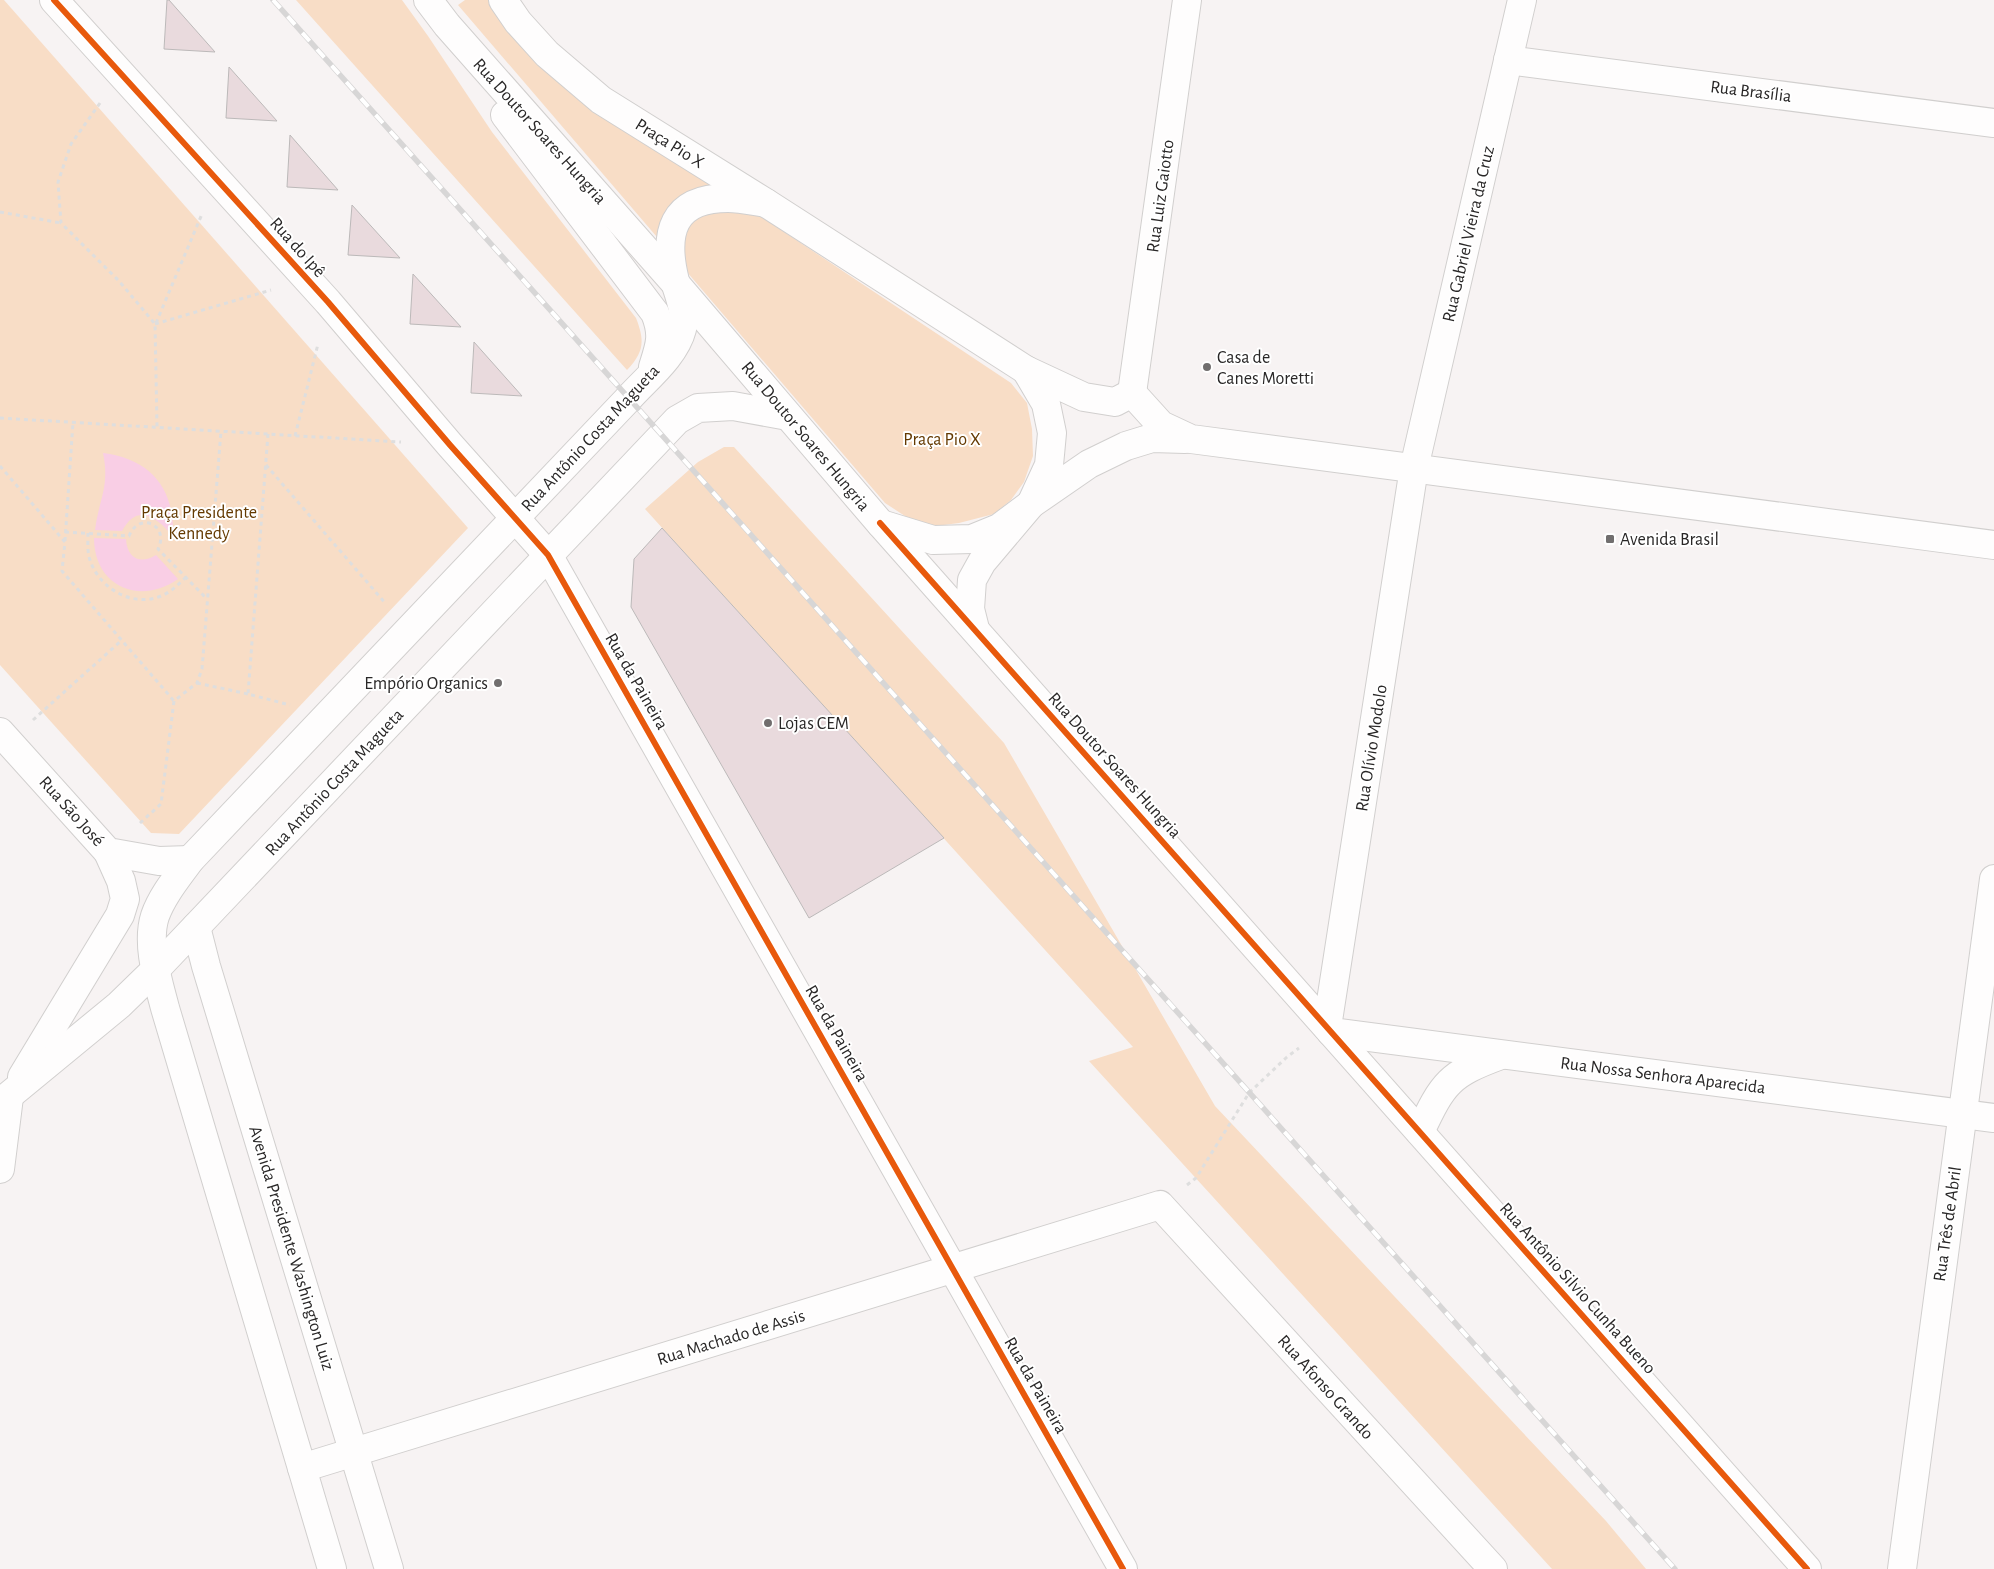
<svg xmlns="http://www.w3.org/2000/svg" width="1994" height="1569" viewBox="0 0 1994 1569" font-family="'Alegreya Sans',sans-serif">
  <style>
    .green { fill: #f8ddc6 }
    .water { fill: #f9cee5 }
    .building { fill: #e9dadd; stroke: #bcb9b9 }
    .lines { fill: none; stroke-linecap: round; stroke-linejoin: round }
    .street-casing { stroke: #d1cfce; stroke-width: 30 }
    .secondary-casing { stroke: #d1cfce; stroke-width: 30 }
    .path { stroke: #dedede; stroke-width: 3; stroke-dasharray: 4 4; stroke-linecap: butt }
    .street { stroke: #fefdfd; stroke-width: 28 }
    .secondary { stroke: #fefdfd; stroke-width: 28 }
    .rail-casing { stroke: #d7d6d6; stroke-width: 5.5 }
    .rail { stroke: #fff; stroke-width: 4; stroke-dasharray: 11; stroke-linecap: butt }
    .cycleway-casing { stroke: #fff; stroke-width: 9 }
    .cycleway { stroke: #e8590c; stroke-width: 6 }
    .poi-dot { fill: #716e6e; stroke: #fff; stroke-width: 2 }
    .labels { text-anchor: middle; stroke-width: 4; stroke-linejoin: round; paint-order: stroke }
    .street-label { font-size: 18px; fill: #292727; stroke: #fff }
    .poi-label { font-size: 18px; fill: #292727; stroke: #fff; text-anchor: start }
    .park-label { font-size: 18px; fill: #643900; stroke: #fff }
  </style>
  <rect width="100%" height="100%" fill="#f7f3f3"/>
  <g class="green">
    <polygon points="0,0 4,0 468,528 179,834 151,833 0,665"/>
    <path d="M296,0H402L428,36L492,132L636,318C645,341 644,352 627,370Z"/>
    <polygon points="465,0 497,0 598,108 1011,383 1027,403 1032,429 1033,456 1024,482 1011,500 994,514 959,523 936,526 908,518 885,503 458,5"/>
    <polygon points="724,447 734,447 1004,743 1215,1106 1606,1521 1646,1569 1552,1569 1089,1061 1133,1047 645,509 698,462"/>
  </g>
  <g class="water">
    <path d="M103,453C151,459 175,489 173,536C158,519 138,501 122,531L95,530C99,499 110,486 103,453Z"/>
    <path d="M94,538L126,539C127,558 140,565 156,555L178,579C139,606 94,586 94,538Z"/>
  </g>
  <g class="building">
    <polygon points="167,0 169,0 215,52 164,49"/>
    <polygon points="229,67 277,121 226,118"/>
    <polygon points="290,135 338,190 287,187"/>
    <polygon points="352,205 400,258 348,255"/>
    <polygon points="413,274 461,327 410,324"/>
    <polygon points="474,342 522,396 471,393"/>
    <polygon points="662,528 944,838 809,918 631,607 634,559"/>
  </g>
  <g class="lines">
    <defs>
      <g id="street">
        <polyline points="54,0 328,302 450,445 548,555 1123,1569"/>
        <polyline points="1508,60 1994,123"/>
        <polyline points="1132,393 1187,0"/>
        <polyline points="1327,1027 1414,468 1522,0"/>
        <polyline points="0,1169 9,1097"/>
        <polyline points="302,1468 1160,1205 1493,1569"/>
        <polyline points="1902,1569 1994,879"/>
      </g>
      <g id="secondary">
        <polyline points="428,0 447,25 675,283 880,523 1807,1569"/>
        <polyline points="503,0 518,22 547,54 601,100 766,203 1026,370 1084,397 1115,402 1132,393 1161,425 1191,439 1994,545"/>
        <path d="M505,115L655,313C664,335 660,345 653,367"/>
        <polyline points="881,524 933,540 972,539 999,528 1031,504 1089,464 1126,446 1152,438 1185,439"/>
        <polyline points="975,629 970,609 972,580 982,562 1031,504 1049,465 1052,433 1046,404 1026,370"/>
        <polyline points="0,732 108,852 159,861 190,860"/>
        <polyline points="196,927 206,966 389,1569"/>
        <polyline points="1331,1032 1994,1118"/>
        <polyline points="22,1077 120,915 125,899 121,881 108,852"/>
        <polyline points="0,1103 119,1005 155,970 677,420 698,408 733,406 788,416"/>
        <path d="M1420,1132C1443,1083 1449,1074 1501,1055"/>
        <path d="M332,1569L165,1008C158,981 146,944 155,916C162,896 177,878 190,860L629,398C647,378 675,356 682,329C687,312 679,297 675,281C663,233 672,198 728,198C740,198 753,201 766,203"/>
      </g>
    </defs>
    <use href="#street" class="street-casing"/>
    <use href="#secondary" class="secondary-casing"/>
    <g class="path">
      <polyline points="100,103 71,144 58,182 61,223 119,281 155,324 157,427"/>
      <polyline points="0,212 61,223"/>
      <polyline points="156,323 202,214"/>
      <polyline points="155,324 271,290"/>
      <polyline points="0,418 401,442"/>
      <polyline points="268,434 248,694 290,705"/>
      <polyline points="295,436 318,344"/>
      <polyline points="266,465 386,604"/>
      <polyline points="0,466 65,542 62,571 174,701"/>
      <path d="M65,532L129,536C139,511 170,525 158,549L207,599"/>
      <path d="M88,533C88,541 87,552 90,560C99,588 132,608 161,596C171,592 178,585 186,577"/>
      <polyline points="65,541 73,422"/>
      <polyline points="197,683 248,694"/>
      <polyline points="33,720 122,640"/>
      <polyline points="140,823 161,804 174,701 197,683 202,669 221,431"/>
      <polyline points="1187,1185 1196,1178 1249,1093 1287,1057 1299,1048"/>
    </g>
    <use href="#street" class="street"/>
    <use href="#secondary" class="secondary"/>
    <defs>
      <polyline id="rail" points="273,0 1675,1569"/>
    </defs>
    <use href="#rail" class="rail-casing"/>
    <use href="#rail" class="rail"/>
    <defs>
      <g id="cycleway">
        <polyline points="54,0 328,302 450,445 548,555 1123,1569"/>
        <polyline points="880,523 1807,1569"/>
      </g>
    </defs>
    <use href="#cycleway" class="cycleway-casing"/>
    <use href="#cycleway" class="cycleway"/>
  </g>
  <g class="poi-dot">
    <circle cx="1207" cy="367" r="5"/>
    <rect x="1605" y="534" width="10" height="10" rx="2.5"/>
    <circle cx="498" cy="683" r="5"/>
    <circle cx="768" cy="723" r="5"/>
  </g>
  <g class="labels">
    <g class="street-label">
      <text transform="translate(1751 91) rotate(7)" y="6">Rua Brasília</text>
      <text transform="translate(540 131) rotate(48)" y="6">Rua Doutor Soares Hungria</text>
      <text transform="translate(670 143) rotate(32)" y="6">Praça Pio X</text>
      <text transform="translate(1160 196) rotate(-82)" y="6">Rua Luiz Gaiotto</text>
      <text transform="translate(1468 234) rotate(-77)" y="6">Rua Gabriel Vieira da Cruz</text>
      <text transform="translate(298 247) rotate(48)" y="6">Rua do Ipê</text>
      <text transform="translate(806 436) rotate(50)" y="6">Rua Doutor Soares Hungria</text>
      <text transform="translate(590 438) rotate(-47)" y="6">Rua Antônio Costa Magueta</text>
      <text transform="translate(637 681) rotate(60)" y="6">Rua da Paineira</text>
      <text transform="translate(1371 748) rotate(-81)" y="6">Rua Olívio Modolo</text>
      <text transform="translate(1115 765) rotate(48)" y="6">Rua Doutor Soares Hungria</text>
      <text transform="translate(334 782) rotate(-47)" y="6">Rua Antônio Costa Magueta</text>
      <text transform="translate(72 811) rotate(48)" y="6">Rua São José</text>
      <text transform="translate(837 1033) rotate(60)" y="6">Rua da Paineira</text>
      <text transform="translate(1663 1075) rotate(7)" y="6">Rua Nossa Senhora Aparecida</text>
      <text transform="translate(1947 1224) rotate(-82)" y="6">Rua Três de Abril</text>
      <text transform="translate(292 1248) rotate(73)" y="6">Avenida Presidente Washington Luiz</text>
      <text transform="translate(1578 1288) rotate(48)" y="6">Rua Antônio Silvio Cunha Bueno</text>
      <text transform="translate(731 1337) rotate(-17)" y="6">Rua Machado de Assis</text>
      <text transform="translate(1036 1385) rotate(60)" y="6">Rua da Paineira</text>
      <text transform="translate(1326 1387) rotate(48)" y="6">Rua Afonso Grando</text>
    </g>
    <g class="poi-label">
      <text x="1217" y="363">Casa de<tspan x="1217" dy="21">Canes Moretti</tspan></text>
      <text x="1620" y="545">Avenida Brasil</text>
      <text x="488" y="689" text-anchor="end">Empório Organics</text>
      <text x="778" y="729">Lojas CEM</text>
    </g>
    <g class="park-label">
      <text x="942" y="445">Praça Pio X</text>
      <text x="199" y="518">Praça Presidente<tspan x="199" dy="21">Kennedy</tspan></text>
    </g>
  </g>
</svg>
